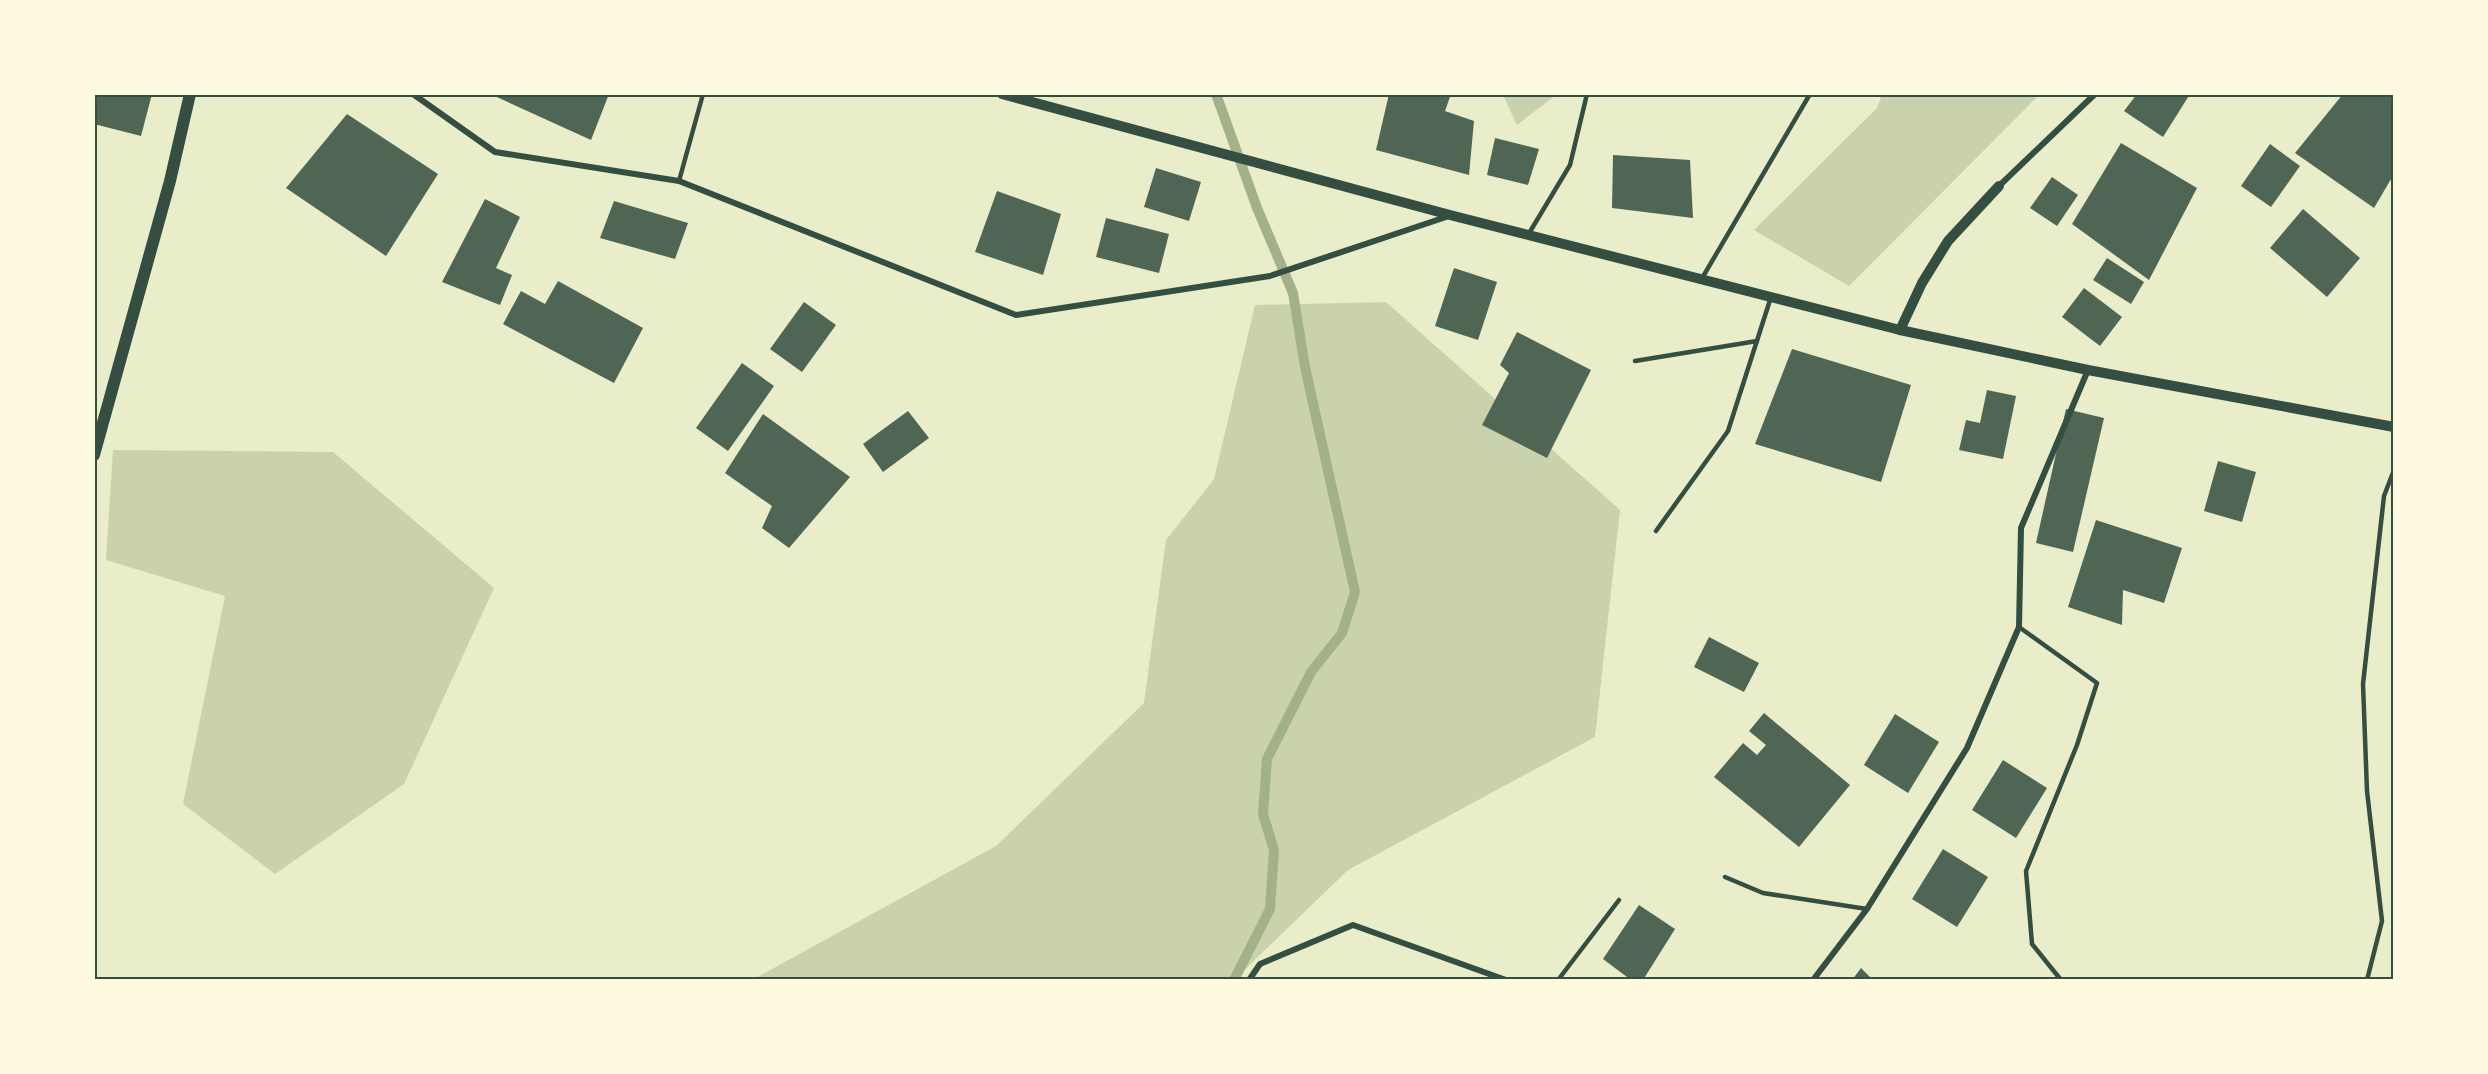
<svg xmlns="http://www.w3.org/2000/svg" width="2488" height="1074" viewBox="0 0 2488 1074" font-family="Helvetica,sans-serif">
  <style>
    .green { fill: #cad2ad }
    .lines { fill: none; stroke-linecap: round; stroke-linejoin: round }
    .stream { stroke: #a3b18a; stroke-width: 10 }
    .building { fill: #4f6655 }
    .service { stroke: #344e41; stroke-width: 4.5 }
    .minor { stroke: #344e41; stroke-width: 6 }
    .tertiary { stroke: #344e41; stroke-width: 10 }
    .secondary { stroke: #344e41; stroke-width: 12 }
    .neatline { fill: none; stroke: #344e41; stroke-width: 2 }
  </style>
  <rect width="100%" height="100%" fill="#e9edc9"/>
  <g class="green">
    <polygon points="1882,94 2039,95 1849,286 1754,230 1877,108"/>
    <polygon points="1503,95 1556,95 1517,125"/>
    <polygon points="1386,302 1620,510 1595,737 1348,870 1235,979 752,980 996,846 1144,703 1166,540 1214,479 1255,305"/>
    <polygon points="113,450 333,452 494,588 404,784 275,874 183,804 225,596 106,560"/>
  </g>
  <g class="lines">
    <polyline class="stream" points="1216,94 1257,208 1293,293 1305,367 1355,592 1342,633 1311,672 1267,759 1263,814 1274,850 1270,909 1234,980"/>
  </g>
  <g class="building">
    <polygon points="94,94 152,94 141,136 94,124"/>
    <polygon points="490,94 609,94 591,140"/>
    <polygon points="1389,94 1451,94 1445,111 1474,121 1469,175 1376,150"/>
    <polygon points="2137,94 2190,94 2163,137 2124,111"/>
    <polygon points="2343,94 2394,94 2394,174 2374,208 2295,153"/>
    <polygon points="347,114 438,174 386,256 286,188"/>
    <polygon points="1495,138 1539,149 1528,185 1487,175"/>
    <polygon points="2121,143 2197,188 2149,280 2072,224"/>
    <polygon points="2270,144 2300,166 2271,207 2241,186"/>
    <polygon points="1613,155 1690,160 1693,218 1612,208"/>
    <polygon points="1156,168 1201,182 1189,221 1144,207"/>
    <polygon points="2052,177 2078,195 2057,226 2030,208"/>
    <polygon points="997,191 1061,214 1043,275 975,252"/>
    <polygon points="485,199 520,217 496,268 512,275 500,305 442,282"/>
    <polygon points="614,201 688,223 675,259 600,238"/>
    <polygon points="2303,209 2360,258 2327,297 2270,248"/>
    <polygon points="1106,218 1169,234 1159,273 1096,257"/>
    <polygon points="2107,258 2144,282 2131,304 2093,280"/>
    <polygon points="1454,268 1497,282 1478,340 1435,326"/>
    <polygon points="558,281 643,328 614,383 503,324 521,291 545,304"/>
    <polygon points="2084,288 2122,317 2100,346 2062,317"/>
    <polygon points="804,302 836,325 802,372 770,349"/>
    <polygon points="1517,332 1591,370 1547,458 1482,425 1509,373 1500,365"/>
    <polygon points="1792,349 1911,385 1881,482 1755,444"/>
    <polygon points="742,363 774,386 728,451 696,428"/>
    <polygon points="1987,390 2016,396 2003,459 1959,450 1966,420 1980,423"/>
    <polygon points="2066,409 2104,418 2073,552 2036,543"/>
    <polygon points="908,411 929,438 883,472 863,444"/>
    <polygon points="763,414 850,477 789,548 762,528 772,506 725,473"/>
    <polygon points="2218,461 2256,472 2242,522 2204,511"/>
    <polygon points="2096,520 2182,548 2164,603 2123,590 2122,625 2068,607"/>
    <polygon points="1709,637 1759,663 1744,692 1694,667"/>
    <polygon points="1764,713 1850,785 1799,847 1714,777 1743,743 1757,755 1766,745 1749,731"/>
    <polygon points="1895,714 1939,742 1908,793 1864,765"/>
    <polygon points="2003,760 2047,788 2016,838 1972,810"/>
    <polygon points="1943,849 1988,877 1957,927 1912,899"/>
    <polygon points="1639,905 1675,929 1643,980 1631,980 1603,959"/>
    <polygon points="1861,968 1873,980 1852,980"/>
  </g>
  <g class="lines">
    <g class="service">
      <polyline points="679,181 703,94"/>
      <polyline points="1528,235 1570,165 1587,94"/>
      <polyline points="1701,280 1810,94"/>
      <polyline points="1635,361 1757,341"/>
      <polyline points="1656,531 1728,431 1771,297"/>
      <polyline points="2019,627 2097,683 2077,745 2026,871 2032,944 2061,980"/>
      <polyline points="1725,877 1763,893 1867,909"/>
      <polyline points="1558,980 1619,900"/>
      <polyline points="2367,980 2382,921 2367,791 2363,684 2384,496 2394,470"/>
    </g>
    <g class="minor">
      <polyline points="413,94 495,152 679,181 1016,315 1270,276 1449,216"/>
      <polyline points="1999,186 2095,94"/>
      <polyline points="1249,980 1260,964 1353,925 1506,980"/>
      <polyline points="1813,980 1867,909 1967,748 2019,627 2021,528 2088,370"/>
    </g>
    <g class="tertiary">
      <polyline points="1002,94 1450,215 1900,330 2088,370 2394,427"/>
      <polyline points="1900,330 1922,283 1948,241 1999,186"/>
    </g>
    <polyline class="secondary" points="94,455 170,181 190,94"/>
  </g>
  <rect width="2488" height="1074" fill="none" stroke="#fefae0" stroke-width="192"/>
  <rect x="96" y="96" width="2296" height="882" class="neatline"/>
</svg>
